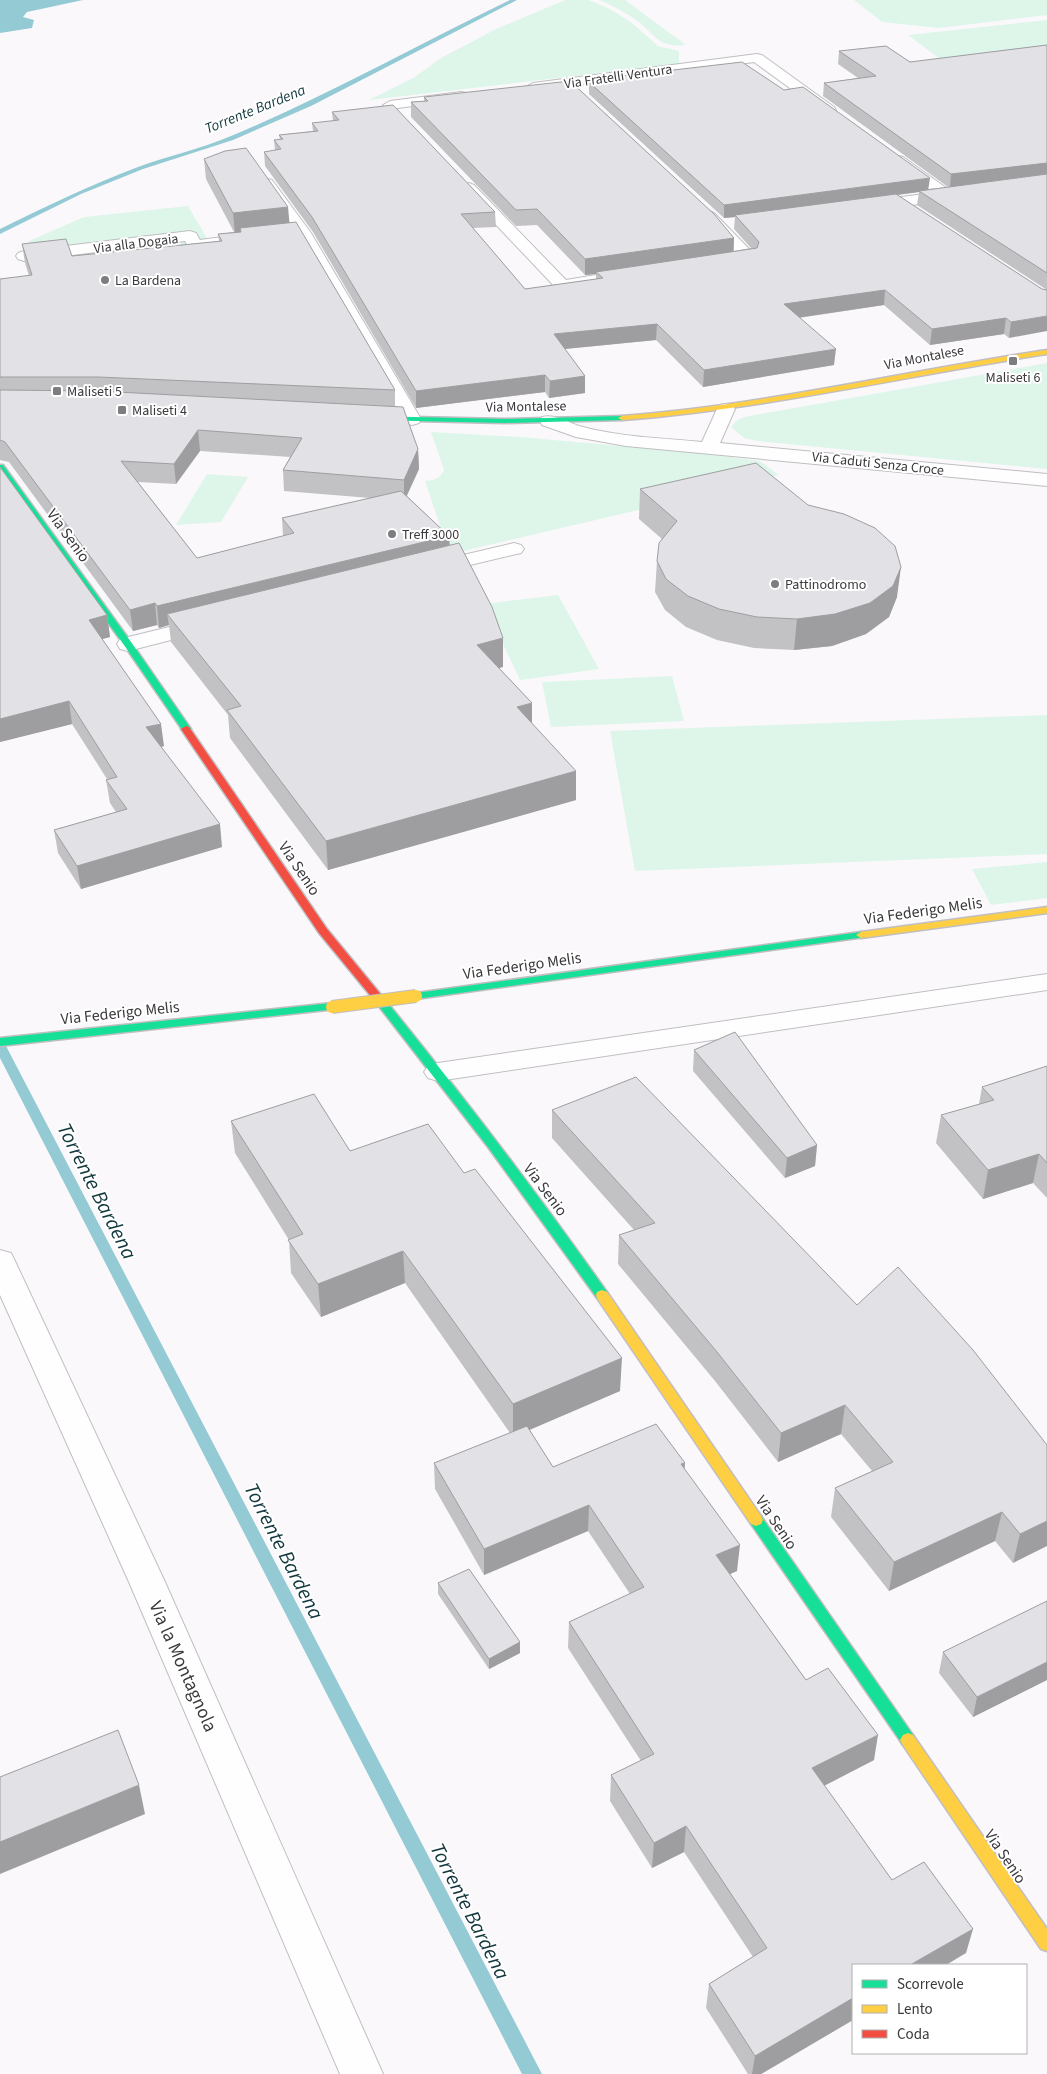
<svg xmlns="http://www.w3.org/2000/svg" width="1047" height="2074" viewBox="0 0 1047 2074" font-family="'Source Sans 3',sans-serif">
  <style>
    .green { fill: #ddf6e9 }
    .water { fill: #93cad4 }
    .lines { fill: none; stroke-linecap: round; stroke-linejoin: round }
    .stream { fill: #93cad4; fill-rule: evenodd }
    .street-casing { stroke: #c0bec1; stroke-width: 2 }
    .fast-casing { stroke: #c0bec1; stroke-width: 3 }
    .slow-casing { stroke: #c0bec1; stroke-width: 3 }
    .jam-casing { stroke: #c0bec1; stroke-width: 3 }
    .street { fill: #fefeff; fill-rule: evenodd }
    .fast { fill: #16e098; fill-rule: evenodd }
    .slow { fill: #ffcf43; fill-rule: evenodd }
    .jam { fill: #f24e42; fill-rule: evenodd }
    .slow-bridge-casing { stroke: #c0bec1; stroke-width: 14; stroke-linecap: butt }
    .slow-bridge { stroke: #ffcf43; stroke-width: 12 }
    .wall { fill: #c2c2c5; fill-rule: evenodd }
    .shaded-wall { fill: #9e9ea0 }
    .building { fill: #e2e1e5; stroke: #9e9ea0 }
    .poi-dot { fill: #7f7c80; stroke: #fff; stroke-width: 2 }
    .labels { text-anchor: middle; stroke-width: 4; stroke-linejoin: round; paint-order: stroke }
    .far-street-label { font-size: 14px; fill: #3c393d; stroke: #fff }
    .far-poi-label { font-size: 14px; fill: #3c393d; stroke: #fff; text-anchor: start }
    .far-water-label { font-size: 15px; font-style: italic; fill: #12383e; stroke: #fff }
    .street-label { font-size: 16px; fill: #3c393d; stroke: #fff }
    .near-street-label { font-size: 19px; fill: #3c393d; stroke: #fff }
    .near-water-label { font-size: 21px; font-style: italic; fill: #12383e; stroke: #fff }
  </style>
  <rect width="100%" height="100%" fill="#fbf8fc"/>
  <g class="green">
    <polygon points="565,0 589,0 610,9 632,23 658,46 679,51 679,64 369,100 415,77 441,58 496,29"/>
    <path d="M599,0H625L686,45C660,48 658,38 640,23C627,13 613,6 599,0Z"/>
    <polygon points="854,0 1047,0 1047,15 939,28 882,22"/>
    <polygon points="1047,20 1047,49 944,62 908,35"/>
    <polygon points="188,206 214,250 76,256 71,246 34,251 29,241 84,217"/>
    <polygon points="1047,363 1047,469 757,441 744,438 731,427 736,421 744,417"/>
    <path d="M431,432L521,437L708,454L760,461L779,475L740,483L741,486L455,553L445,541L425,481C434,480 440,479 444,470Z"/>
    <polygon points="207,474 248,477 221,522 176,525"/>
    <polygon points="558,595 599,669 520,680 484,604"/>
    <polygon points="672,676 684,721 551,727 542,682"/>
    <polygon points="1047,715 1047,854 635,871 610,731"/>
    <polygon points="1047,862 1047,898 991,905 972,869"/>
  </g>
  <polygon class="water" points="0,0 83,0 27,12 23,17 34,20 32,28 0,33"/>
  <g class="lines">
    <g class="stream">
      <path d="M510,0H517L311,106L233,140L143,169L81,194L0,234V229C45,207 90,185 138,167C168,156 201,149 231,136C327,96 417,45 510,0Z"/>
      <polygon points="0,1042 6,1046 542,2074 522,2074 0,1058"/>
    </g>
    <defs>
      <g id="street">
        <polygon points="757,54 762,55 834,107 836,110 834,113 824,113 754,62 533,91 526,87 533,83"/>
        <polygon points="461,92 466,93 468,96 466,99 390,109 383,105 390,101"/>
        <polygon points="898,156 903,157 949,190 960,191 963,194 960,197 955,199 869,211 864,209 861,206 864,203 869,201 933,193 893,163 891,160 893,157"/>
        <polygon points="267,179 272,180 311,233 421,419 419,423 412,425 405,423 403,419 295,234 260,183 262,180"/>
        <polygon points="469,183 474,185 566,280 596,275 602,277 604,280 602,283 562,290 556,288 464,191 461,188 464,185"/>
        <polygon points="709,211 714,213 755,255 757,258 755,261 723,267 717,265 715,262 717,259 737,255 701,216 704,213"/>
        <polygon points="190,231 196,233 200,240 230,236 236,238 238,241 236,244 230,246 195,250 189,248 185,241 24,261 18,259 16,256 18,253 24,251"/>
        <path d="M726,404L732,405L735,409L720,443L1047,474V486L626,446L576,437L542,425L540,421L542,417C555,414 567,422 579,426C618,437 662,438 702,442L717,409L720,405Z"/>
        <polygon points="514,543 521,545 524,549 521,553 432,574 425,572 422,568 425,564"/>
        <polygon points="206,618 214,619 217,624 214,629 128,651 120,649 117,644 120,639"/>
        <polygon points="1047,974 1047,990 438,1081 428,1078 424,1072 428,1066 438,1063"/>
        <polygon points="0,1250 11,1253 15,1261 165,1582 383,2074 340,2074 129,1582 0,1295"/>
      </g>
      <g id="fast">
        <polygon points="368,416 505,419 622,416 626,418 622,420 505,423 371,420 368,420"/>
        <polygon points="0,465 3,465 131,642 191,729 189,731 183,731 124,645 0,472"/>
        <polygon points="861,932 866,935 865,937 416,999 410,996 416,993"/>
        <path d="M378,995L382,996C460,1092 535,1190 607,1292L608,1295L607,1298H597L488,1147L374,1000L372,998Z"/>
        <polygon points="332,1003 338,1007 336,1009 0,1046 0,1038"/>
        <polygon points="756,1514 761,1516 913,1735 916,1740 913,1745 908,1747 903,1745 751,1524 749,1520 751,1516"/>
      </g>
      <g id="slow">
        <path d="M1047,350V354C905,376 765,409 622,420L618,418L622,416C765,405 905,371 1047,350Z"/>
        <polygon points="1047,907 1047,913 861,938 856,935 861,932"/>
        <polygon points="602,1290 607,1292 761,1516 763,1520 761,1524 756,1526 751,1524 597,1298 596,1295 597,1292"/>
        <polygon points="908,1733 913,1735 1047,1929 1047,1951 1041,1949 903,1745 900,1740 903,1735"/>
      </g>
      <polygon id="jam" points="186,726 189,727 327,929 382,996 384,998 382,1000 374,1000 319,933 181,729"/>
    </defs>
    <use href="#street" class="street-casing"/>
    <use href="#fast" class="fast-casing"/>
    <use href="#slow" class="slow-casing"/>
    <use href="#jam" class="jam-casing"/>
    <use href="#street" class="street"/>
    <use href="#fast" class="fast"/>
    <use href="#slow" class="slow"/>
    <use href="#jam" class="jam"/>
    <defs>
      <polyline id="slow-bridge" points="332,1007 416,996"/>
    </defs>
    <use href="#slow-bridge" class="slow-bridge-casing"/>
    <use href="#slow-bridge" class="slow-bridge"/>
  </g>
  <g class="wall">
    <polygon points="1047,45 1047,290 917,205 919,192 897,195 1042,289 1009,338 1004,334 930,345 884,305 799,318 834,365 703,387 656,340 565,349 585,376 585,393 549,398 545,392 416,408 313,232 265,166 264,152 275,150 274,140 280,140 279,135 313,131 312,123 333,121 332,112 495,212 496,227 473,228 525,289 596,279 596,274 585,275 537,225 516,226 411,117 411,102 424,101 424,97 734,238 734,251 751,248 734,229 735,217 724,218 589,94 589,82 605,80 605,78 928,189 948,187 823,96 824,83 858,78 838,64 839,51 910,62"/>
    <path d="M204,159L289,223L395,390V407L418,449L419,469L407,496L449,536L450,545L503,638V667L499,668L532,703V723L576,800L328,870L230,738L228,715L171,642L169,625L159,628L157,625L133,631L9,462L0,460V279L29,276L25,263L22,244L72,256L219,241L218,234L234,232L206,179ZM200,451L290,457L283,470L284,491L370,498L282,518L283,536L197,558L138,482L176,484Z"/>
    <polygon points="0,467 107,615 110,637 102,639 164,746 161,747 222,847 81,889 58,853 54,830 116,812 110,803 106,780 107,779 72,724 0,742"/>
    <polygon points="640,489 897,597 889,617 866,634 832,646 794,650 754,648 717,640 686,627 665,610 655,592 657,561 662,539 639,519"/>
    <polygon points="694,1050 817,1145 815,1166 785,1178 693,1071"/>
    <polygon points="1047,1066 1047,1198 1033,1183 983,1199 936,1143 941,1115 979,1104 982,1087"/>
    <polygon points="552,1110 857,1305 1047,1445 1013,1563 995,1541 889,1591 831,1517 835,1488 872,1471 841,1434 778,1462 715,1381 618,1264 619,1235 634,1230 552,1138"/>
    <polygon points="231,1121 350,1151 620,1391 529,1430 553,1467 685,1463 684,1469 737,1571 730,1574 806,1680 874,1760 824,1786 892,1880 966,1953 853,1965 853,2020 761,2074 748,2074 706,2008 709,1984 753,1957 684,1852 652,1868 610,1801 611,1775 641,1761 568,1648 569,1622 630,1594 588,1531 484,1575 435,1489 434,1463 510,1433 405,1283 321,1317 291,1273 289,1240 235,1153"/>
    <polygon points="438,1583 520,1642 520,1653 489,1669 438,1594"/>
    <polygon points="1047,1602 1047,1680 973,1717 939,1673 943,1652"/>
  </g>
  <g class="shaded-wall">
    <polygon points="1047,163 1047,177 950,188 951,174"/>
    <polygon points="930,178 928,191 919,191 919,192 736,216 735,215 735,217 724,218 724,205"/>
    <polygon points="288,207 290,228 240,228 240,233 235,234 233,213"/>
    <polygon points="734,238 733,254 596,272 596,274 585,275 585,259"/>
    <polygon points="885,290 884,305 782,320 784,304"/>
    <polygon points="1047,316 1047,331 1009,338 1011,322"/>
    <polygon points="1006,318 1004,334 930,345 932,329"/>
    <polygon points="657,324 656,340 554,350 554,334"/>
    <polygon points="836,349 834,365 703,387 704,370"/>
    <polygon points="545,375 545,392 416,408 416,391"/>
    <polygon points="585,376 585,393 549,398 550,381"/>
    <polygon points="198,430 200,451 176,484 174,464"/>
    <polygon points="418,449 419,469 404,501 404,480"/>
    <polygon points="449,536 450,557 167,614 169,625 159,628 157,606"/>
    <polygon points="901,567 897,597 889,617 866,634 832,646 794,650 797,619"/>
    <polygon points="155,603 157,625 133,631 130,610"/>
    <polygon points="107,615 110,637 92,642 89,620"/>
    <polygon points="503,638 503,667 477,674 477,645"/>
    <polygon points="69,701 72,724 0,742 0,719"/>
    <polygon points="532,703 532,732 517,707"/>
    <polygon points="161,724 164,746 149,750 146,727"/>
    <polygon points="576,771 576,800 328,870 326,841"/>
    <polygon points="220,824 222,847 81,889 77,866"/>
    <polygon points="817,1145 815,1166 785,1178 787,1158"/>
    <polygon points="1039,1154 1033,1183 983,1199 988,1170"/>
    <polygon points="403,1251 405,1283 321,1317 318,1284"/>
    <polygon points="622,1358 620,1391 513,1437 513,1404"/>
    <polygon points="845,1405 841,1434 778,1462 781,1433"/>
    <polygon points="685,1463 683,1489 681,1464"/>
    <polygon points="589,1505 588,1531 484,1575 484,1549"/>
    <polygon points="1002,1512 995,1541 889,1591 894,1562"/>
    <polygon points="1047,1521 1047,1546 1013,1563 1020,1534"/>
    <polygon points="740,1545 737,1571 714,1581 716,1555"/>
    <polygon points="520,1642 520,1653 489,1669 489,1659"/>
    <polygon points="1047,1662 1047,1680 973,1717 977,1697"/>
    <polygon points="878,1735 874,1760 808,1794 812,1768"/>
    <polygon points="139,1785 145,1814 0,1874 0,1842"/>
    <polygon points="686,1826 684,1852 652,1868 654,1843"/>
    <polygon points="973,1929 966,1953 946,1965 910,1965"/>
    <polygon points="853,1998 853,2020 761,2074 752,2074 755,2056"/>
  </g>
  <g class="building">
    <polygon points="1047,45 1047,163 951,174 824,83 876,76 839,51 886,46 910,62"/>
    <polygon points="742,62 784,90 803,87 930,178 724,205 589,82 607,80 605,78"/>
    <polygon points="570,81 714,214 734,238 585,259 537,209 516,210 411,102 428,101 424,97"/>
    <polygon points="393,105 495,212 461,214 525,289 603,278 596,272 757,248 759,242 735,215 896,194 1042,289 1047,290 1047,316 1011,322 1006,318 932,329 885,290 784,304 836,349 704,370 657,324 554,334 585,376 550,381 545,375 416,391 312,217 264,152 281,149 274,140 283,139 279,135 318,131 312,123 339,120 332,112"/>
    <polygon points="246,148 288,207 233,213 204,159 225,151"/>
    <polygon points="1047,174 1047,273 919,191"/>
    <polygon points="296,222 395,390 99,377 0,377 0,279 32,275 22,244 66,239 72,256 222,241 218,234 241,232 240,228"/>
    <polygon points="0,390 98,391 403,407 418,449 404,480 283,470 302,438 198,430 174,464 121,461 197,558 294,533 282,518 401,491 449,536 157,606 155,603 130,610 5,442 0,440"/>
    <polygon points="756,463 808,505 844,514 875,528 895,546 901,567 893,586 870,603 835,614 797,619 757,617 719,609 688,596 666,579 657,561 659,543 677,521 640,489"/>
    <polygon points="0,467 107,615 89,620 161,724 146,727 220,824 77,866 54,830 127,809 106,780 117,777 69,701 0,719"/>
    <polygon points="459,543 492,607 503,638 477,645 532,703 517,707 576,771 326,841 227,710 241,706 167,614"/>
    <polygon points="735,1032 817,1145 787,1158 694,1050"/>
    <polygon points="1047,1066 1047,1163 1039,1154 988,1170 941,1115 994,1100 982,1087"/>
    <polygon points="636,1077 857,1305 898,1267 973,1350 1047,1445 1047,1521 1020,1534 1002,1512 894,1562 835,1488 893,1462 845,1405 781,1433 717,1352 619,1235 655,1223 552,1110"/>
    <polygon points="314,1094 350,1151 428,1124 464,1173 475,1169 622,1358 513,1404 403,1251 318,1284 288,1240 303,1234 231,1121"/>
    <polygon points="656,1424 685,1463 681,1464 740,1545 716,1555 806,1680 828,1668 878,1735 812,1768 892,1880 924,1862 973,1929 910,1965 853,1965 853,1998 755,2056 709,1984 767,1948 686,1826 654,1843 611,1775 654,1754 569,1622 644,1587 589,1505 484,1549 434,1463 527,1426 553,1467"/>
    <polygon points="469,1569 520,1642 489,1659 438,1583"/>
    <polygon points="1047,1601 1047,1662 977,1697 943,1652"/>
    <polygon points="118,1730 139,1785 0,1842 0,1777"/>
  </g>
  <g class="poi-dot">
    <circle cx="105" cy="280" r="5"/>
    <rect x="1008" y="356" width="10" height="10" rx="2.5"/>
    <rect x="52" y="386" width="10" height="10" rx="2.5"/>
    <rect x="117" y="405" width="10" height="10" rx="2.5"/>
    <circle cx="392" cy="534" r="5"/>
    <circle cx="775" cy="584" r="5"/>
  </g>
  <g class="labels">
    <g class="far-street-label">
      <text transform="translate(618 76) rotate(-8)" y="5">Via Fratelli Ventura</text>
      <text transform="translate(136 243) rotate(-7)" y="5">Via alla Dogaia</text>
      <text transform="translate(924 357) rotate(-11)" y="5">Via Montalese</text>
      <text transform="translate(526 406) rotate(-1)" y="5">Via Montalese</text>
      <text transform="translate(878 463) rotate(6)" y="5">Via Caduti Senza Croce</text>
    </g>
    <g class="far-poi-label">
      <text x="115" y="285">La Bardena</text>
      <text x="1013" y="382" text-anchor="middle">Maliseti 6</text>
      <text x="67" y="396">Maliseti 5</text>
      <text x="132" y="415">Maliseti 4</text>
      <text x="402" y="539">Treff 3000</text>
      <text x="785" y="589">Pattinodromo</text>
    </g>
    <g class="far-water-label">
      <text transform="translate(255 109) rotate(-22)" y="5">Torrente Bardena</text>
    </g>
    <g class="street-label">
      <text transform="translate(69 535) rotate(54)" y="6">Via Senio</text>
      <text transform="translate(300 868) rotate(56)" y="6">Via Senio</text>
      <text transform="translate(923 910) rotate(-8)" y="6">Via Federigo Melis</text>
      <text transform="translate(522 965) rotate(-8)" y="6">Via Federigo Melis</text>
      <text transform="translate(120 1012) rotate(-6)" y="6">Via Federigo Melis</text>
      <text transform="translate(546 1189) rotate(53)" y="6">Via Senio</text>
      <text transform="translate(777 1522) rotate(56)" y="6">Via Senio</text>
      <text transform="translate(1006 1856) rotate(56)" y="6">Via Senio</text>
    </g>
    <g class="near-street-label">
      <text transform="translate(184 1666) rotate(66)" y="7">Via la Montagnola</text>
    </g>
    <g class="near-water-label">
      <text transform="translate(97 1191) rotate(63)" y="7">Torrente Bardena</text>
      <text transform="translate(284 1551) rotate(63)" y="7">Torrente Bardena</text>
      <text transform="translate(470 1911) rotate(63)" y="7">Torrente Bardena</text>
    </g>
  </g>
  <rect x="852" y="1964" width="175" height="90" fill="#ffffff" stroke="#b1b0b1"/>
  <rect x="862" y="1980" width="25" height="8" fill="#16e098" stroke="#b1b0b1"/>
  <text x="897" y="1989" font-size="15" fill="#3c393d">Scorrevole</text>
  <rect x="862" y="2005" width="25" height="8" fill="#ffcf43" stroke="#b1b0b1"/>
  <text x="897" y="2014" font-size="15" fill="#3c393d">Lento</text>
  <rect x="862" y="2030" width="25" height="8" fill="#f24e42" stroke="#b1b0b1"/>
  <text x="897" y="2039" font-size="15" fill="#3c393d">Coda</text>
</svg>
